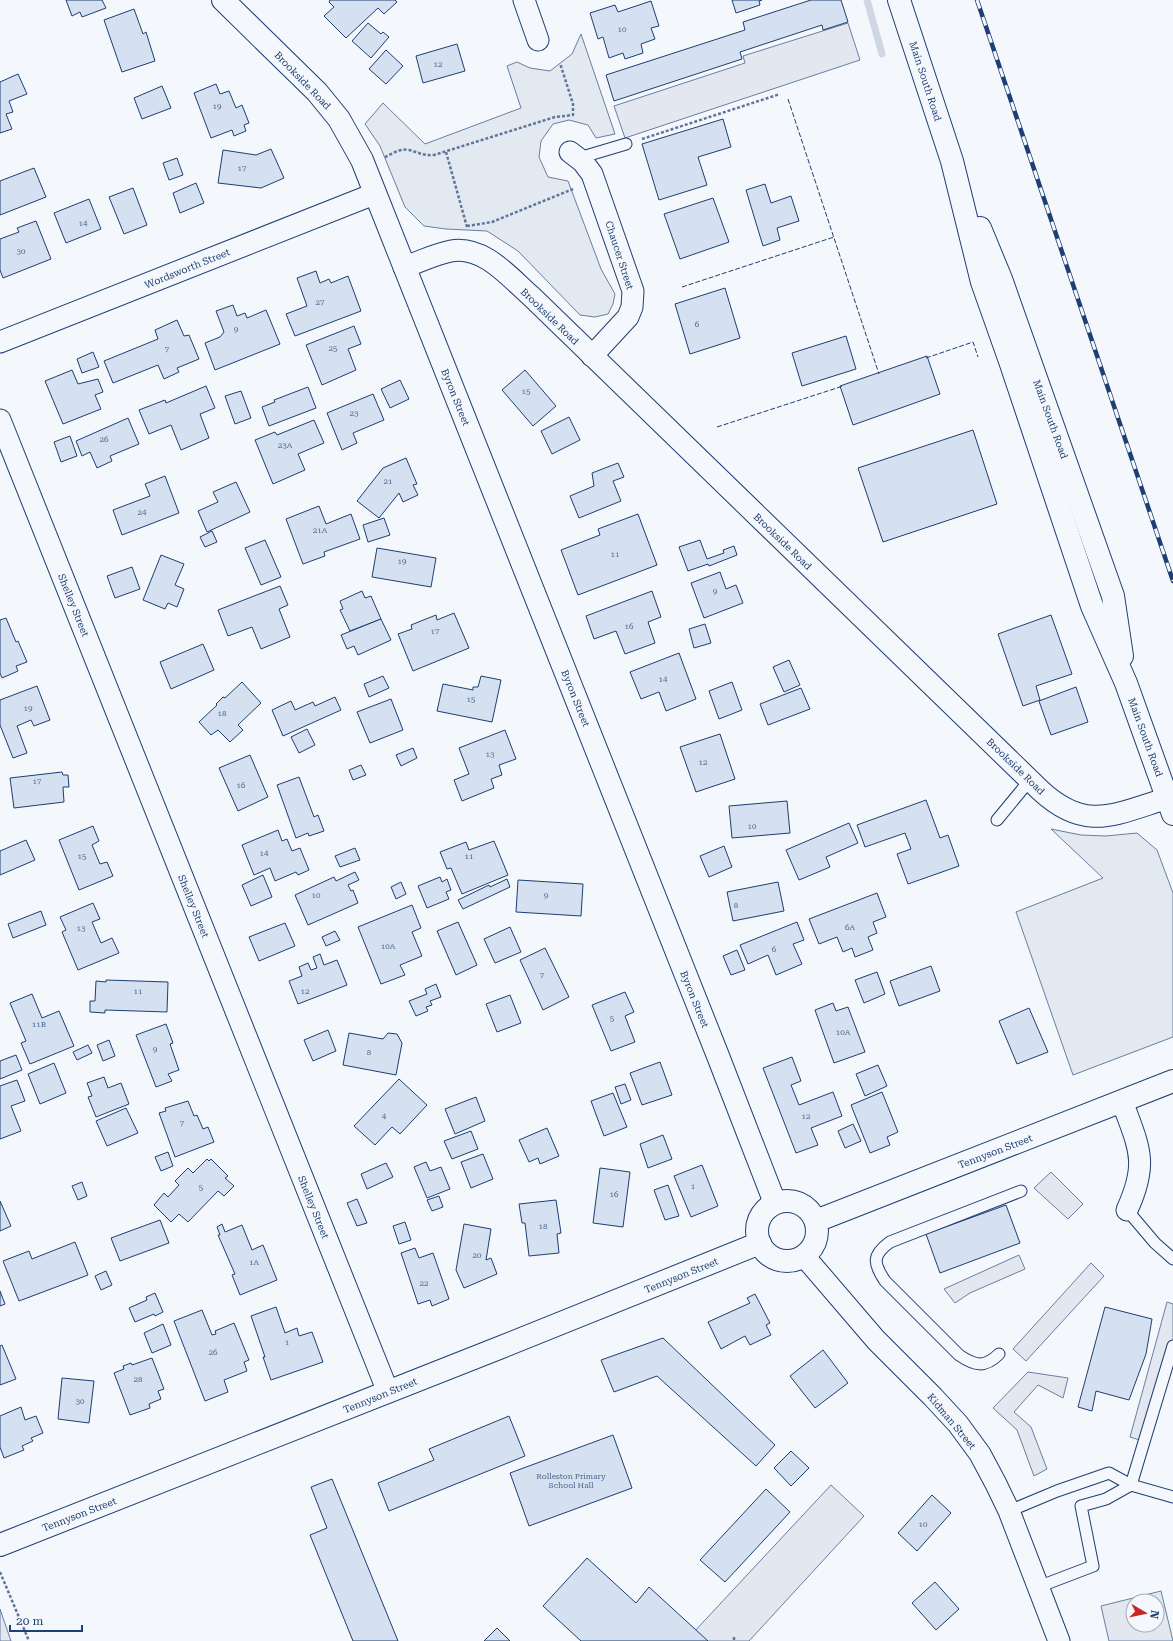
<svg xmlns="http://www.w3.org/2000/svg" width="1173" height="1641" viewBox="0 0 1173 1641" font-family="'Roboto Serif',serif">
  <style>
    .green { fill: #e3e9f0; stroke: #687fa3 }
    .parking { fill: #e3e8f0; stroke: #687fa3; fill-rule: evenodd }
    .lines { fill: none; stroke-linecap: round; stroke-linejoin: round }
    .stream { stroke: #cfd7e4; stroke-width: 7 }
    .building { fill: #d5e0f0; stroke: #1d3f73 }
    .service-casing { stroke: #1d3f73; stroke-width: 13 }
    .minor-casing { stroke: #1d3f73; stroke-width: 23 }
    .tertiary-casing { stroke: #1d3f73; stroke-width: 24 }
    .trunk-casing { stroke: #1d3f73; stroke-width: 24 }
    .path { stroke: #5e769c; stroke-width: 2.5; stroke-dasharray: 3 2; stroke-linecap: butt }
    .service { stroke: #f4f7fb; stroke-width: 11 }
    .minor { stroke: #f4f7fb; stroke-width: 21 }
    .tertiary { stroke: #f4f7fb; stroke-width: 22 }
    .trunk { stroke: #f4f7fb; stroke-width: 22 }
    .rail-casing { stroke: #1d3f73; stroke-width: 4.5 }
    .rail { stroke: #f4f7fb; stroke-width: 3; stroke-dasharray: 9; stroke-linecap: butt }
    .fence { stroke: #1d3f73; stroke-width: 1; stroke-dasharray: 5 2; stroke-linecap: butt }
    .labels { text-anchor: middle; stroke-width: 3; stroke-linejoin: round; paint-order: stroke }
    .number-label { font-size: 8px; fill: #4b6792 }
    .street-label { font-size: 10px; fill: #1d3f73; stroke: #f4f7fb }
  </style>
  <rect width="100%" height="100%" fill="#f4f7fb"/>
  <g class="green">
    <polygon points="581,34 615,134 596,138 588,125 569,120 553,124 541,141 539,157 548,177 568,181 601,269 615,294 613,304 608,314 595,317 580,315 518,251 487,231 446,229 424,226 405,207 380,146 365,124 383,103 425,144 521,108 507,66 517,62 530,68 550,71 572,54"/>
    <polygon points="1051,829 1081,835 1106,836 1137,833 1157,850 1173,893 1173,1037 1073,1075 1016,912 1103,878"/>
  </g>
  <g class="parking">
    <polygon points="848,23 860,60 625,138 614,106 745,63 743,56"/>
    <polygon points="1051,1172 1083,1204 1068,1219 1034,1188"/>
    <polygon points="1019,1255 1025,1269 970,1293 955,1303 944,1289"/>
    <polygon points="1091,1263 1104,1276 1026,1361 1013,1349"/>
    <polygon points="1167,1302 1173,1304 1173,1341 1146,1442 1130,1437"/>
    <polygon points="1028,1372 1068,1378 1063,1398 1038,1385 1014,1412 1031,1427 1047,1469 1034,1476 1017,1430 993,1408"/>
    <polygon points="831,1485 864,1516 749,1641 700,1641 692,1634"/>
    <path d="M1161,1591L1173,1641H1109L1101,1606ZM1133,1601H1157V1625H1133Z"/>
    <polygon points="0,1609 11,1641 0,1641"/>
  </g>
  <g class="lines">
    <polyline class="stream" points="867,0 882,54"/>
  </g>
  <g class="building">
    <polygon points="66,0 102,0 106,8 82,17 80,12 72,16"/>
    <polygon points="330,0 395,0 397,2 384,14 378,8 346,38 324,16 334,7 329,2"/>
    <polygon points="732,0 762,0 759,1 760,5 736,13"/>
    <polygon points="811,0 841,0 848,22 823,30 822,25 740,52 742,59 614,101 606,75 745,30 743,22"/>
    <polygon points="651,1 659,26 651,28 655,39 641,44 643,53 625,59 623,53 609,58 603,37 598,39 590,13 615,5 618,12"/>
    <polygon points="134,9 143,34 146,32 155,61 122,72 104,20"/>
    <polygon points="368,23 381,34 383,32 389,37 371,58 352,41"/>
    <polygon points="457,44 465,71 423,83 416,56"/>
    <polygon points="386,50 403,66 386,84 369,69"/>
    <polygon points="18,74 27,94 9,101 13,112 6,114 12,129 0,133 0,82"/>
    <polygon points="216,84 220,94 229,91 236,108 242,105 249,123 244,125 246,131 234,136 232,130 211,138 194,93"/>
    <polygon points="162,86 171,108 142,119 134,98"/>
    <polygon points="723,119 731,147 698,157 707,185 659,200 642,144"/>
    <polygon points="271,149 284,178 261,188 218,183 223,150 256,155"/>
    <polygon points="177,158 183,175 169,180 163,163"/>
    <polygon points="34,168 46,197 0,215 0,181"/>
    <polygon points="196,183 204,203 180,213 173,193"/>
    <polygon points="765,184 771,203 791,196 799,221 777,228 780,240 763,246 746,190"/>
    <polygon points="133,188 147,225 124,234 109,197"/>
    <polygon points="713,198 729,242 680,259 664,214"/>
    <polygon points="89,199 101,229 66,243 54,213"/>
    <polygon points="36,221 51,259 3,278 0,270 0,239 19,232 17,228"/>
    <polygon points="316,271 320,283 329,279 331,283 348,276 361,311 295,336 286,314 307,306 297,278"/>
    <polygon points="725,288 740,338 690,354 675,304"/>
    <polygon points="233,305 237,316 245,313 247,318 266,310 280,344 215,370 205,343 220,337 224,332 216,311"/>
    <polygon points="177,320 184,336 189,335 199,359 177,368 179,372 164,379 158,365 113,383 104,361 158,339 155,330"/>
    <polygon points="354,326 361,344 348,349 356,370 322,385 306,345"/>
    <polygon points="846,336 856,369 802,386 792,353"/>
    <polygon points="93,352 99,367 82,373 77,359"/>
    <polygon points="927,356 940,394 853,425 840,386"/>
    <polygon points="72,370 78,384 98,379 103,392 95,395 101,409 63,424 45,381"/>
    <polygon points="525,370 556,406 533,426 502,390"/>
    <polygon points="400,380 409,399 390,408 381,389"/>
    <polygon points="206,386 215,408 200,414 209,438 181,450 171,425 149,434 139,410 165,400 166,403"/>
    <polygon points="308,387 316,408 269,426 262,407 275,402 274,400"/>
    <polygon points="241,391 251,418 235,424 225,396"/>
    <polygon points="373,394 384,420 353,433 357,443 342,450 327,413"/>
    <polygon points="569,417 580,440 552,454 541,431"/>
    <polygon points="128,418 139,444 110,456 112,461 97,468 90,452 82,456 76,441"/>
    <polygon points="314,420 324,443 298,454 305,470 273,484 255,440 275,432 277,435"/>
    <polygon points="973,430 997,504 883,542 858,468"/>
    <polygon points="70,436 77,456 61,462 54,442"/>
    <polygon points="406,458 417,484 413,485 418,495 403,502 399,493 379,518 357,501 383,468"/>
    <polygon points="618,463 624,477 613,481 621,501 579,518 570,496 594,486 592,473"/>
    <polygon points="165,476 179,513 122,535 113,510 150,496 145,484"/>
    <polygon points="236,482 250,512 207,532 198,511 218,502 213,492"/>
    <polygon points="319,506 326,524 351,514 360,539 324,552 325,556 303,564 286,519"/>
    <polygon points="638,514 657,565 578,595 561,550 600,535 598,529"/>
    <polygon points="384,518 390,535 368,542 363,525"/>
    <polygon points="212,531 217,542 205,547 200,537"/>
    <polygon points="265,540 281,577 261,585 245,548"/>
    <polygon points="700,540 707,559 724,553 723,550 734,546 737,555 709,566 708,564 688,571 679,547"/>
    <polygon points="377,548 436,558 431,587 372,577"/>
    <polygon points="161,555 184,564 175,585 184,589 177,607 168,603 165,609 143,600"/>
    <polygon points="132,567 140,589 115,598 107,576"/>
    <polygon points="720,572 726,589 736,585 743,603 704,618 691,583"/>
    <polygon points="280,586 288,605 279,609 290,637 261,649 252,627 228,636 218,610"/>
    <polygon points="362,591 365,598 371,596 381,619 350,631 340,610 343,609 340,601"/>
    <polygon points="652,591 661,617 648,622 655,643 625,654 616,631 594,639 586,616"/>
    <polygon points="454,613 469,648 413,671 398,634 412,629 411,625 436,615 437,620"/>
    <polygon points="1051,615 1072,674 1036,686 1040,700 1023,706 998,634"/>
    <polygon points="6,618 16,642 18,641 27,662 16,666 18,671 2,678 0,673 0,620"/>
    <polygon points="381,619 391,640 358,655 354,646 347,649 341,635"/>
    <polygon points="705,624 711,643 694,648 689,629"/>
    <polygon points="203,644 214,670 171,689 160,662"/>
    <polygon points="679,653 696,699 666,711 659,692 641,699 630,672"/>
    <polygon points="789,660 800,685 784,692 773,667"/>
    <polygon points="383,676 389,688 369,697 364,684"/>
    <polygon points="481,676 501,680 492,722 437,711 443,684 473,690 473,687 478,687"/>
    <polygon points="242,682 261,703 238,725 243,730 230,742 218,730 211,735 199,722 217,705 216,704 223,697 225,698"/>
    <polygon points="732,682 742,710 719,719 709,691"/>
    <polygon points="37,686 50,720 34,726 31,720 17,726 27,753 13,758 0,725 0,700"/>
    <polygon points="1076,687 1088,722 1051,735 1039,701"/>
    <polygon points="801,688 810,709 768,725 760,704"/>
    <polygon points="335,697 341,710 283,736 272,710 291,701 295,710 313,702 315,706"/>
    <polygon points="391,699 403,730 370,743 357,712"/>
    <polygon points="307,729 315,745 299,753 291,737"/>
    <polygon points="505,730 516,759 499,765 502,775 491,779 494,788 462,801 454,780 469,774 459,748"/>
    <polygon points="720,734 735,779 696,792 680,747"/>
    <polygon points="413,748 417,758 401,766 396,755"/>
    <polygon points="250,755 268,797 238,811 219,768"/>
    <polygon points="361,765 366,775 353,780 349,770"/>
    <polygon points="62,772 63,775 68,775 69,787 63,787 64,802 14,808 10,778"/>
    <polygon points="299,777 314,817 318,815 324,831 309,836 308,833 296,838 277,785"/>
    <polygon points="926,800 940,838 948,835 959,866 908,884 897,854 911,849 905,833 865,847 857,825"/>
    <polygon points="787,801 790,833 732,838 729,806"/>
    <polygon points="849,823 858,843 826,857 830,867 799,880 786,850"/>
    <polygon points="93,826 99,841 92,845 100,864 107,862 113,876 79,890 59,840"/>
    <polygon points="278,830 282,841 287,839 292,851 300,848 309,870 298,875 296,872 275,881 270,868 254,875 242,845"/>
    <polygon points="26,840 35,860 0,875 0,851"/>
    <polygon points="494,841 508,875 462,894 451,868 447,869 440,852 466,842 469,850"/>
    <polygon points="724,846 732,867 709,877 700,856"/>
    <polygon points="355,848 360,860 340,867 335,856"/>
    <polygon points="355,872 359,880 348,885 351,891 353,890 358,903 308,925 295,895 334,877 336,881"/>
    <polygon points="263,875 272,897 251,906 242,885"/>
    <polygon points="440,877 442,882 447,879 451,890 446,892 449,899 427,908 418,886"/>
    <polygon points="507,879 510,887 463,909 458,900 489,885 490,887"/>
    <polygon points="518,880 583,884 581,916 516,912"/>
    <polygon points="401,882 406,894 396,899 391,887"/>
    <polygon points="778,882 784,911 733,921 727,892"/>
    <polygon points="877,893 886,917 873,922 877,933 868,937 873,950 855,957 852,948 843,952 837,937 819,944 809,919"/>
    <polygon points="93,903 100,919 92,922 101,943 112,938 119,953 78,970 62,932 66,930 60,917"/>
    <polygon points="412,905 421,928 412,932 422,956 400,965 405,975 381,984 358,927"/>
    <polygon points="41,911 46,925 13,938 8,924"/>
    <polygon points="458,922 477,965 456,975 437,931"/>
    <polygon points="797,922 804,940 793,944 802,964 776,975 768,955 748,964 740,945"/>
    <polygon points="285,923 295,946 259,961 249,937"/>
    <polygon points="510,927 521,952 495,963 484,939"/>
    <polygon points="335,931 340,940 326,946 322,937"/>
    <polygon points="545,948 569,997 543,1010 520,960"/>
    <polygon points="737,950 745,970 731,975 723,956"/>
    <polygon points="320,954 324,965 337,960 347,985 298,1004 289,981 302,976 299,967 308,963 311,970 317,968 313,957"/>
    <polygon points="931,966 940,991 899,1006 890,981"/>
    <polygon points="877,972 885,994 864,1003 855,980"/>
    <polygon points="106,980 168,982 167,1012 105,1010 105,1013 90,1012 90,1001 95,1001 96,981 106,982"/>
    <polygon points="436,984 441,997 430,1001 432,1005 426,1007 428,1011 416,1016 409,1001 427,994 425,989"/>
    <polygon points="625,992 634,1012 625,1016 635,1042 611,1051 592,1005"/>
    <polygon points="32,994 42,1018 59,1011 74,1046 30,1064 21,1043 26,1041 10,1003"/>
    <polygon points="510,995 521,1023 497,1032 486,1004"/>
    <polygon points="833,1003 836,1011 848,1007 865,1052 834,1063 815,1010"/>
    <polygon points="1029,1008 1048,1052 1017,1064 999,1021"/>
    <polygon points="166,1024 173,1043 170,1044 179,1070 168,1074 172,1081 156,1087 136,1035"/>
    <polygon points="328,1030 336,1051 313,1061 304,1040"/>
    <polygon points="349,1033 383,1039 388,1033 397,1034 402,1043 396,1075 343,1065"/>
    <polygon points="109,1040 115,1056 103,1061 97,1045"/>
    <polygon points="88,1045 92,1053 77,1060 73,1052"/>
    <polygon points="16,1055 22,1070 0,1079 0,1061"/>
    <polygon points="792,1057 801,1081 791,1085 799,1105 833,1092 842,1116 811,1128 818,1145 796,1153 763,1068"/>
    <polygon points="660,1062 672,1095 642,1105 630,1073"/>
    <polygon points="54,1063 66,1093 40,1104 28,1074"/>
    <polygon points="878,1065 887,1086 865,1096 856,1074"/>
    <polygon points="104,1077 108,1088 121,1083 129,1104 96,1117 88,1097 92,1096 87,1083"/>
    <polygon points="399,1079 427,1105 400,1134 392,1127 375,1145 354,1126"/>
    <polygon points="17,1080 25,1101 11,1106 21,1131 0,1139 0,1086"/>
    <polygon points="625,1084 631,1100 621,1104 615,1087"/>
    <polygon points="882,1092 898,1132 887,1137 890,1145 870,1153 851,1105"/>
    <polygon points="613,1093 627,1127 604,1136 591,1101"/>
    <polygon points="476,1097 485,1121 455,1134 445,1109"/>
    <polygon points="188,1101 194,1116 197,1115 203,1129 208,1127 214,1142 175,1157 159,1113 166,1111 165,1108"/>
    <polygon points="126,1108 138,1133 107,1146 96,1121"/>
    <polygon points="853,1124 861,1141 845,1148 838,1131"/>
    <polygon points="547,1128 559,1156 540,1164 538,1158 529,1162 519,1140"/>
    <polygon points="471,1131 478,1149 452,1159 444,1141"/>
    <polygon points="663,1135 672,1159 648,1168 640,1144"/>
    <polygon points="168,1152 173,1166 161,1171 155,1157"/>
    <polygon points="483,1154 493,1179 471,1188 461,1162"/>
    <polygon points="207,1159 209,1161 211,1159 228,1176 225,1178 234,1186 224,1196 218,1191 188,1222 179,1214 171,1222 154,1205 164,1193 168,1197 179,1185 175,1181 188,1168 193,1173"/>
    <polygon points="426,1162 430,1171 441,1167 450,1189 427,1198 414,1167"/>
    <polygon points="386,1163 393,1177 367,1189 361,1174"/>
    <polygon points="702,1165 718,1206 691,1217 674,1176"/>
    <polygon points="600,1168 630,1172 623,1227 593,1223"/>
    <polygon points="82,1182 87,1196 78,1200 72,1186"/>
    <polygon points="668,1185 679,1216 665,1220 654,1190"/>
    <polygon points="439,1196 443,1207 432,1211 427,1200"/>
    <polygon points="357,1199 367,1223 357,1226 347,1203"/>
    <polygon points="556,1200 561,1233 557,1234 559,1253 529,1256 525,1223 522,1223 519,1204"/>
    <polygon points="0,1201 11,1226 0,1231"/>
    <polygon points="1006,1205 1020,1243 940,1273 926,1234"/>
    <polygon points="160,1220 169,1243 120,1261 111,1238"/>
    <polygon points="405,1222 411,1240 399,1244 393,1226"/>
    <polygon points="222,1224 225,1232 242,1225 252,1250 263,1245 277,1280 240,1295 232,1275 235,1274 218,1235 220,1235 217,1227"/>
    <polygon points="464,1224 491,1229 486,1260 491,1258 497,1274 464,1288 456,1270"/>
    <polygon points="75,1242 88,1275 19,1301 3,1261 29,1251 32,1259"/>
    <polygon points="415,1248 419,1258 433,1253 449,1299 432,1306 430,1300 418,1304 401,1253"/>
    <polygon points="106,1271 112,1285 101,1290 95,1276"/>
    <polygon points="0,1291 5,1304 0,1306"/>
    <polygon points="155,1293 163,1312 155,1316 154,1314 135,1322 129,1308 147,1300 146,1297"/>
    <polygon points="755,1294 770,1323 766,1325 771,1335 750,1345 745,1336 721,1349 708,1322 750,1303 747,1298"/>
    <polygon points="276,1307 285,1333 297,1328 299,1336 312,1332 323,1362 271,1380 263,1357 265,1357 251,1316"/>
    <polygon points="1105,1307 1152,1319 1146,1354 1129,1400 1096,1391 1092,1411 1078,1407"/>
    <polygon points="202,1310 212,1335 216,1334 215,1331 234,1323 249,1360 244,1362 247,1371 224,1380 228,1392 205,1401 174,1321"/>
    <polygon points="163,1324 171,1345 152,1353 144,1333"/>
    <polygon points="663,1338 775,1445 756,1466 657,1376 614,1392 601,1360"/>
    <polygon points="2,1345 16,1379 0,1385 0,1346"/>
    <polygon points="823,1350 848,1383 815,1408 790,1376"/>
    <polygon points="152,1358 164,1389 158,1391 161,1399 149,1404 150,1408 130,1415 114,1373 124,1369 123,1366 131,1363 132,1365"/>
    <polygon points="62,1378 94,1381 89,1423 58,1419"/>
    <polygon points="21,1407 25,1420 36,1416 43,1433 31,1438 33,1441 22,1446 24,1450 4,1458 0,1447 0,1416"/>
    <polygon points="509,1416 525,1456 389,1511 378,1483 434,1460 429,1449"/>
    <polygon points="613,1435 632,1488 529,1526 510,1473"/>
    <polygon points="791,1451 809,1468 791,1486 774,1468"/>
    <polygon points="332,1479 398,1641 353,1641 310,1535 327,1528 311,1487"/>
    <polygon points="766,1489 790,1512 725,1582 700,1560"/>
    <polygon points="932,1495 951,1513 917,1551 898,1533"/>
    <polygon points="587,1558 636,1603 649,1587 708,1641 581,1641 543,1606"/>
    <polygon points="935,1582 959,1609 936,1630 912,1603"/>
    <polygon points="497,1628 510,1641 484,1641"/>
  </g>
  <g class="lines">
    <defs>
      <g id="service">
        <polyline points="579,158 626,144"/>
        <polyline points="997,820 1030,780"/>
        <polyline points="1127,1210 1155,1243 1173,1259"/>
        <path d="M999,1354C985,1368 975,1366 959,1355L885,1281C873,1263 872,1255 890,1242L1021,1191"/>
        <polyline points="1009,1511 1057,1491 1109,1473 1131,1485 1173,1346"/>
        <polyline points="1038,1587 1093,1566 1081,1506 1106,1499 1131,1485 1173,1497"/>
      </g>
      <g id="minor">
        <polyline points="524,0 538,40"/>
        <polyline points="570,152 583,162 592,174 633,291 632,307 628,317 592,356"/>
        <path d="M404,267C420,262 435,254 451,251C484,245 510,278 532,297L1040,790C1086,833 1115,814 1168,798"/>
        <polyline points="0,342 374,194"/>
        <polyline points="0,420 388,1392"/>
        <path d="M1122,1101C1139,1148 1149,1162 1127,1210"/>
        <polyline points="804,1256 876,1340 933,1397 958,1424 980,1454 996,1484 1009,1511 1059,1641"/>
      </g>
      <g id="tertiary">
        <polyline points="223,0 317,92 339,119 362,160 718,1056 775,1203"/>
        <circle cx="787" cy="1231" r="30"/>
        <polyline points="816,1221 1173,1081"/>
        <polyline points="0,1545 499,1348 760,1243"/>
      </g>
      <g id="trunk">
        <polyline points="899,0 952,161 982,282 1010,361 1092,606 1126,683 1173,814"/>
        <polyline points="980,228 1001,279 1113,596 1122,656"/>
      </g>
    </defs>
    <use href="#service" class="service-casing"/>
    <use href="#minor" class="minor-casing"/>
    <use href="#tertiary" class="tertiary-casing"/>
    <use href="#trunk" class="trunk-casing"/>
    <g class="path">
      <polyline points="642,139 780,94"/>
      <polyline points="446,152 467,227"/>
      <path d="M385,157C392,154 400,148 409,150C418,152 423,156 434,155L555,117L573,115V104L560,63"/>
      <polyline points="467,226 492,222 573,189"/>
      <polyline points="0,1572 29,1641"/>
      <polyline points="734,1637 734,1641"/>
    </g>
    <use href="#service" class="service"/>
    <use href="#minor" class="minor"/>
    <use href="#tertiary" class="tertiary"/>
    <use href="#trunk" class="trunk"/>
    <defs>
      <polyline id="rail" points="977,0 1173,581"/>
    </defs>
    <use href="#rail" class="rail-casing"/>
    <use href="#rail" class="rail"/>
    <g class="fence">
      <polyline points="788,99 879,374"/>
      <polyline points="682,287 834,237"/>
      <polyline points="926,358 973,342 978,357"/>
      <polyline points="717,427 843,386"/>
    </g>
  </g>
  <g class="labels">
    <g class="number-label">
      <text x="622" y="32">10</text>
      <text x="438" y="67">12</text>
      <text x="217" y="109">19</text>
      <text x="242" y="171">17</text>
      <text x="83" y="226">14</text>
      <text x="21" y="254">30</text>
      <text x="320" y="305">27</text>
      <text x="697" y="327">6</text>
      <text x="236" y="332">9</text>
      <text x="333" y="351">25</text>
      <text x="167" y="352">7</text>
      <text x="526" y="394">15</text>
      <text x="354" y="416">23</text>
      <text x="104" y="442">26</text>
      <text x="285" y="448">23A</text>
      <text x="388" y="484">21</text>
      <text x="142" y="515">24</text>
      <text x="320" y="533">21A</text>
      <text x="615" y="557">11</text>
      <text x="402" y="564">19</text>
      <text x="715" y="594">9</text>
      <text x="629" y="629">16</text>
      <text x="435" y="634">17</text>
      <text x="663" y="682">14</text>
      <text x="471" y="702">15</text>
      <text x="28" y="711">19</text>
      <text x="222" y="716">18</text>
      <text x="490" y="757">13</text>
      <text x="703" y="765">12</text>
      <text x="37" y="784">17</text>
      <text x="241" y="788">16</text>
      <text x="752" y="829">10</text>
      <text x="264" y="856">14</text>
      <text x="82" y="859">15</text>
      <text x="469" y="859">11</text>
      <text x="316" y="898">10</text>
      <text x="546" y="898">9</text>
      <text x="736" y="908">8</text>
      <text x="850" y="930">6A</text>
      <text x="81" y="931">13</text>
      <text x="388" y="949">10A</text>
      <text x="774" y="952">6</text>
      <text x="542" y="978">7</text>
      <text x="138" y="994">11</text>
      <text x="305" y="994">12</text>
      <text x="612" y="1021">5</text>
      <text x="39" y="1027">11B</text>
      <text x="843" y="1035">10A</text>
      <text x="155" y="1052">9</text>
      <text x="369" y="1055">8</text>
      <text x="384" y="1119">4</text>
      <text x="806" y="1119">12</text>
      <text x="182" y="1126">7</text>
      <text x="693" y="1189">1</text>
      <text x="201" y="1190">5</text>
      <text x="614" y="1197">16</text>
      <text x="543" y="1229">18</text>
      <text x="477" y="1258">20</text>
      <text x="254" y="1265">1A</text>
      <text x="424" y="1286">22</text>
      <text x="287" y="1345">1</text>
      <text x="213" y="1355">26</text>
      <text x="138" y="1382">28</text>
      <text x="80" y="1404">30</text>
      <text x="571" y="1479">Rolleston Primary<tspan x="571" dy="9">School Hall</tspan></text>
      <text x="923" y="1527">10</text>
    </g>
    <g class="street-label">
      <text transform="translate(303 80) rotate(46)" y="4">Brookside Road</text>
      <text transform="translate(926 81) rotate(72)" y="4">Main South Road</text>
      <text transform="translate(620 255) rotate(72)" y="4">Chaucer Street</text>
      <text transform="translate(187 268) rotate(-22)" y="4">Wordsworth Street</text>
      <text transform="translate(550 316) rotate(44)" y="4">Brookside Road</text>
      <text transform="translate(456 397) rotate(68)" y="4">Byron Street</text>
      <text transform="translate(1051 419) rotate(70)" y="4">Main South Road</text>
      <text transform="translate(783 541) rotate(44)" y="4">Brookside Road</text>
      <text transform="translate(74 605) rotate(68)" y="4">Shelley Street</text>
      <text transform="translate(576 698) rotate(68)" y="4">Byron Street</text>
      <text transform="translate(1146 737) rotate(70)" y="4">Main South Road</text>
      <text transform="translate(1016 766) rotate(44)" y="4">Brookside Road</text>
      <text transform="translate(194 906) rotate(68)" y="4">Shelley Street</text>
      <text transform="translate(695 999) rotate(68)" y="4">Byron Street</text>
      <text transform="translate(995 1151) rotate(-21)" y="4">Tennyson Street</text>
      <text transform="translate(314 1207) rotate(68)" y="4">Shelley Street</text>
      <text transform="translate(681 1275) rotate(-22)" y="4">Tennyson Street</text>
      <text transform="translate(380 1395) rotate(-22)" y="4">Tennyson Street</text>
      <text transform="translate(952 1421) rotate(50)" y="4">Kidman Street</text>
      <text transform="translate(79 1514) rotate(-21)" y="4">Tennyson Street</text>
    </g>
  </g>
  <g transform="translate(1145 1613) rotate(99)"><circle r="19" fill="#f4f7fb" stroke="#9eadc5"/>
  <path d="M0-3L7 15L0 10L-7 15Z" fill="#c62828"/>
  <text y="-6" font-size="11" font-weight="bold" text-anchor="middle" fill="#1d3f73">N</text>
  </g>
  <path d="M10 1625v6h72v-6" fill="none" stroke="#1d3f73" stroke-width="2"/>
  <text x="16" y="1625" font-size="12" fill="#1d3f73" stroke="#f4f7fb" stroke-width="3" paint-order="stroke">20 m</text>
</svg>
